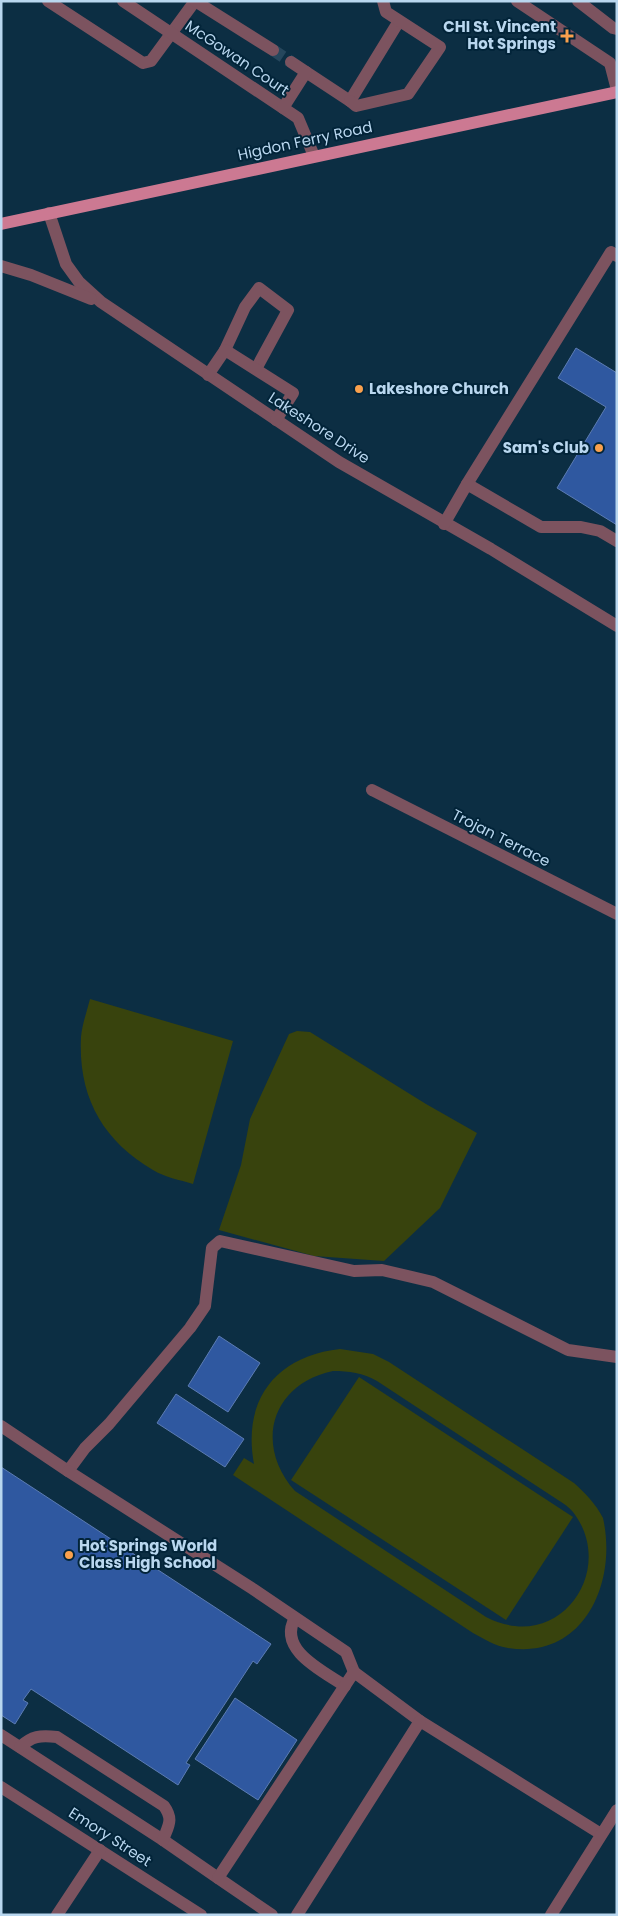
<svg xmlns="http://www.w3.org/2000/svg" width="618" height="1916" viewBox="0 0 618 1916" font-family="Poppins,sans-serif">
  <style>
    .green { fill: #38430d; fill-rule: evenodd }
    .building { fill: #2f58a0; stroke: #5c7cb3 }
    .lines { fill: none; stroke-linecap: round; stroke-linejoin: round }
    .minor-tunnel { stroke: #26475d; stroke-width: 12; stroke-dasharray: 12 6; stroke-linecap: butt }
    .minor { stroke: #7c535f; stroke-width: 12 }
    .major { stroke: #cc7992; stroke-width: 12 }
    .poi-dot { fill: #f9a04d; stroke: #022439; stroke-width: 2 }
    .labels { text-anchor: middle; stroke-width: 4; stroke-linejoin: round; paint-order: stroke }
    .poi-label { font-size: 15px; font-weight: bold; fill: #b9d7ef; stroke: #022439; text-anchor: end }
    .street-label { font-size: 15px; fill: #b9d7ef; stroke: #022439 }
  </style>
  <rect width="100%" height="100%" fill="#0c2e43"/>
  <g class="green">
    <path d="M90,999L233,1041L193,1184C180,1180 164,1177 153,1170C102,1140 78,1096 81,1037C82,1025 87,1011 90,999Z"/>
    <polygon points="297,1031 310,1032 426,1104 477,1133 440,1208 384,1261 314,1256 219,1230 241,1165 250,1119 289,1034"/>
    <path d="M340,1349L373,1354L389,1362L574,1483C585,1493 596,1504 603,1518C618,1585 582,1660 508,1648C495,1646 484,1639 473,1633L233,1475L244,1458L254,1464C242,1400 276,1356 340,1349ZM333,1371C349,1371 363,1373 377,1381L558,1500C563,1503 569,1507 573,1512C618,1570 559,1655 486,1617L295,1491C254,1445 271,1384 333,1371Z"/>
    <polygon points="359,1377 573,1517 506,1620 291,1480"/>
  </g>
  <g class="building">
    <polygon points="576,348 617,373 617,525 557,488 606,407 558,378"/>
    <polygon points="219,1336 260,1363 228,1412 188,1386"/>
    <polygon points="176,1394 244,1439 225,1467 157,1423"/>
    <polygon points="1,1467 271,1644 257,1664 253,1661 186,1763 190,1765 178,1785 31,1689 23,1700 28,1703 15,1724 1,1715"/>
    <polygon points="235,1698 297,1740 258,1800 195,1759"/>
  </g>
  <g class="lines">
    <polyline class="minor-tunnel" points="273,50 291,62"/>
    <g class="minor">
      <polyline points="48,1 143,63 151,61 195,1"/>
      <polyline points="123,1 298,118 314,156"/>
      <polyline points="195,1 273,50"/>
      <polyline points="517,1 610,63 617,90"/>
      <polyline points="578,1 613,28 617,29"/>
      <polyline points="306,72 350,101 399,21"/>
      <polyline points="350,101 356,106 408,94 440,47 386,12 383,1"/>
      <polyline points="283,108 306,72 291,62"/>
      <polyline points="49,213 66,264 79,282 101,302 339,462 491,549 617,626"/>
      <polyline points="1,266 31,275 91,299"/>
      <polyline points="225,350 245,307 259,288 288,310 256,369"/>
      <polyline points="208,375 225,350 293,393 276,420"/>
      <polyline points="467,484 611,252 617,256"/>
      <polyline points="444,524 467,484 541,527 581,527 600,531 617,541"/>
      <polyline points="372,790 617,914"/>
      <polyline points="1,1426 68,1471 85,1448 109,1424 190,1328 205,1306 212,1248 220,1241 354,1271 382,1270 433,1282 568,1350 617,1357"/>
      <polyline points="68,1471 253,1589 346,1652 354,1672"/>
      <path d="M295,1618C277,1650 323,1671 345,1686"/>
      <polyline points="1,1735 163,1840 218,1878"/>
      <path d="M20,1747C32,1736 40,1735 57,1737L164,1806C174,1820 168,1826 163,1840"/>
      <polyline points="1,1787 201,1915"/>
      <polyline points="57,1915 100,1850"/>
      <polyline points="272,1915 218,1878 354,1672 420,1721 601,1834"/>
      <polyline points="297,1915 420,1721"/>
      <polyline points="551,1915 617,1810"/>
    </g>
    <polyline class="major" points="1,224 617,92"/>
  </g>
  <g class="poi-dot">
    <path d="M564.5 28.5h5v5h5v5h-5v5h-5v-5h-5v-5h5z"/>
    <circle cx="359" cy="389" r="5"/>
    <circle cx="599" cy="448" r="5"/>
    <circle cx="69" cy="1555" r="5"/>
  </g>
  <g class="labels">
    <g class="poi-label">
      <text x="556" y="32">CHI St. Vincent<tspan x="556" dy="17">Hot Springs</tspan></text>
      <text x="369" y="394" text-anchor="start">Lakeshore Church</text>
      <text x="589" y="453">Sam's Club</text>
      <text x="79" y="1551" text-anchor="start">Hot Springs World<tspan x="79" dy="17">Class High School</tspan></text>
    </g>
    <g class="street-label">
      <text transform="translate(237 58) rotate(34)" y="5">McGowan Court</text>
      <text transform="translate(305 141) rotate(-12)" y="5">Higdon Ferry Road</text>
      <text transform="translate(319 428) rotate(33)" y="5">Lakeshore Drive</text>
      <text transform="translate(501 838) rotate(27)" y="5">Trojan Terrace</text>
      <text transform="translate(110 1837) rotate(33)" y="5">Emory Street</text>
    </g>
  </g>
  <rect width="618" height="1916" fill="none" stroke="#b9d7ef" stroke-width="5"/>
</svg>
